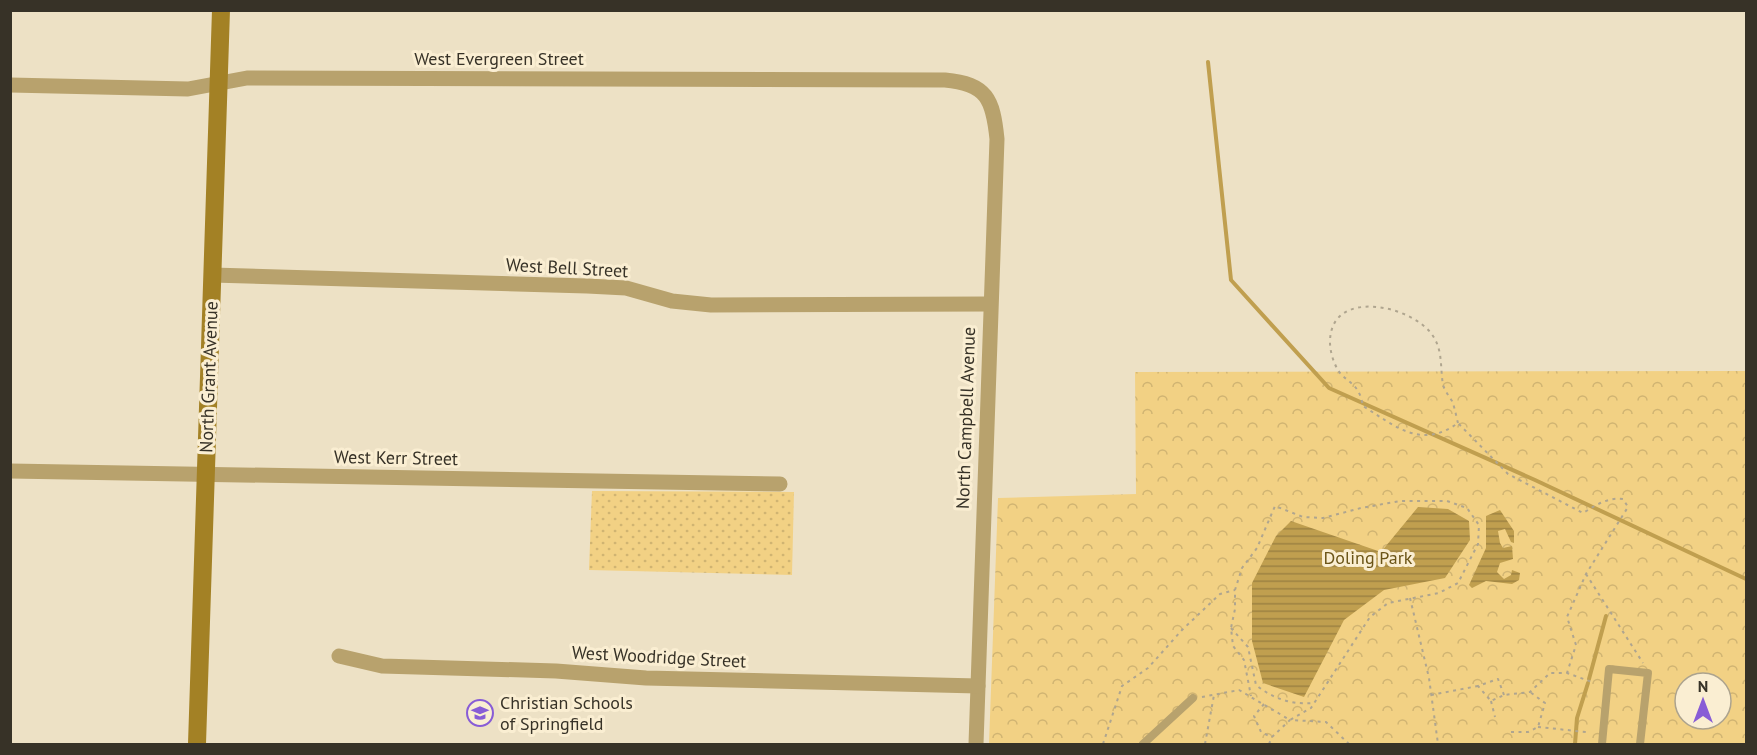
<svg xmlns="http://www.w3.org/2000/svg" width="1757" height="755" viewBox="0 0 1757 755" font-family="'PT Sans',sans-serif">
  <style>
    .grass { fill: url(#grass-dots) }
    .park { fill: url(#park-crowns); fill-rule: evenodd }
    .water { fill: url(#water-rules) }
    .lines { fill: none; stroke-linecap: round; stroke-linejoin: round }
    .stream { stroke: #c09f4f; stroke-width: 4 }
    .path { stroke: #afa58f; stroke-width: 2; stroke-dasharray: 3 4.5; stroke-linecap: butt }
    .lane { stroke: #b8a26d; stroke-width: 8 }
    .street { stroke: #b8a26d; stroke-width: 15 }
    .secondary { stroke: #a38125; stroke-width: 18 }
    .labels { text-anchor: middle; stroke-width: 6; stroke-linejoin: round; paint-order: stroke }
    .street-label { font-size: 18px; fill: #373227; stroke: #faeed2 }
    .park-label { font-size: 18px; fill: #6b5417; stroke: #faeed2 }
    .poi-label { font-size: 18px; fill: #373227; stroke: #faeed2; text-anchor: start }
  </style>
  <defs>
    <pattern id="grass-dots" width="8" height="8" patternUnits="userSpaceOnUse" patternTransform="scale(1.5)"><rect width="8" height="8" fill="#f2d184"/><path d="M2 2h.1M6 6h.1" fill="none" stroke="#d0b472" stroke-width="1.8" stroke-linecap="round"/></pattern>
    <pattern id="park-crowns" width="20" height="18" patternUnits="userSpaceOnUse" patternTransform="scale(1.5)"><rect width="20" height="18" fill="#f2d184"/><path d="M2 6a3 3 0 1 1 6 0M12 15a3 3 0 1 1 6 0" fill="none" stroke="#d0b472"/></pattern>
    <pattern id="water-rules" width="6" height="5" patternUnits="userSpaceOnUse" patternTransform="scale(1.5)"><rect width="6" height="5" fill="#c09f4f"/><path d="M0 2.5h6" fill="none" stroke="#9d8242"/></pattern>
  </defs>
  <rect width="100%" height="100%" fill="#ede1c5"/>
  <polygon class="grass" points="592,491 794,492 792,575 589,570"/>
  <path class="park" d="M1746,371V744H989L998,498L1136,494L1135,372ZM1685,683H1721V719H1685Z"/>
  <g class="water">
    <polygon points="1418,507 1448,509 1469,521 1470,540 1445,578 1384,590 1344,620 1304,697 1263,683 1252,641 1252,583 1276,536 1291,521 1381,552"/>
    <polygon points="1500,510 1514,531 1514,543 1511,542 1505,529 1498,531 1500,543 1503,548 1512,546 1513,559 1500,563 1497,572 1504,579 1511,575 1512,570 1520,573 1519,580 1512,584 1486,581 1472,588 1469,585 1486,548 1486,516"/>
  </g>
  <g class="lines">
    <g class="stream">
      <polyline points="1208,62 1231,280 1329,388 1535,480 1746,579"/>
      <polyline points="1589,679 1606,616"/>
      <polyline points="1575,744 1577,718 1588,683"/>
    </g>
    <g class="path">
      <path d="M1458,423C1456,416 1455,408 1452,401C1449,396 1445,391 1443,385C1440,367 1443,351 1433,336C1413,305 1330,287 1330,342C1330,352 1334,365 1340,373C1346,380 1355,384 1359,393C1361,396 1362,402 1363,406C1395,426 1421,450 1458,423L1508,474L1583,513C1596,505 1608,497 1623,499L1628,507L1586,574L1567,617L1576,645L1567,673"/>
      <polyline points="1586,574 1643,663"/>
      <polyline points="1410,598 1429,678 1438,744"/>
      <path d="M1231,628L1248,647L1256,685C1272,698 1291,705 1313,703"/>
      <polyline points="1431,695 1478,686"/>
      <polyline points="1504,695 1498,679 1478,686 1491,701 1504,695 1530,692 1550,673 1567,673 1592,682"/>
      <polyline points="1202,697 1239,690 1290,720 1311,708 1370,617 1388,603 1439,593 1458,583 1478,544 1479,525 1467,508 1447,501 1400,501 1361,508 1323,518 1303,517 1275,506 1257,548 1242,568 1235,590 1235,609 1231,628 1233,646 1244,660 1251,696"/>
      <polyline points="1491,701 1495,717"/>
      <polyline points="1264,704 1254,716 1261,732 1271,737"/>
      <polyline points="1538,727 1586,732"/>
      <polyline points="1511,732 1528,732 1538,727 1545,703 1530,692"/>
      <polyline points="1103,744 1122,686 1148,668 1182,630 1220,594 1235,590"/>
      <polyline points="1205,744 1214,695"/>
      <polyline points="1269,744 1272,737 1290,720 1326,722 1349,744"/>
    </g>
    <g class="lane">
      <polyline points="1143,744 1193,698"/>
      <polyline points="1602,744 1609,669 1648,673 1640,744"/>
    </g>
    <g class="street">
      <path d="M10,85L188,89L247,78L945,80C987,84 993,99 997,139L976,744"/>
      <polyline points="212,275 587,286 626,288 672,301 711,305 989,304"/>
      <polyline points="10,471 780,484"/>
      <polyline points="339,656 382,666 556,671 646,678 978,686"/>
    </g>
    <polyline class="secondary" points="197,744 221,10"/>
  </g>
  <defs>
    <symbol id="school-ring" viewBox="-11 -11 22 22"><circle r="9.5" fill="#faeed2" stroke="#885cd6" stroke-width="1.5"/><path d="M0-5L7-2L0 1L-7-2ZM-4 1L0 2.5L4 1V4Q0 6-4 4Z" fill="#885cd6"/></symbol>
  </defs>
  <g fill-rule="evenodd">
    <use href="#school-ring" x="465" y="698" width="30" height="30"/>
  </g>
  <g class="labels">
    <g class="street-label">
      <text x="499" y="65">West Evergreen Street</text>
      <text transform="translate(567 268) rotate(3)" y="6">West Bell Street</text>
      <text transform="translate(209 377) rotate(-88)" y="6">North Grant Avenue</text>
      <text transform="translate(966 418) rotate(-88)" y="6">North Campbell Avenue</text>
      <text transform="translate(396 458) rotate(1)" y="6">West Kerr Street</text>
      <text transform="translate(659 657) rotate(3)" y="6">West Woodridge Street</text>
    </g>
    <g class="park-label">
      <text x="1368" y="564">Doling Park</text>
    </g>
    <g class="poi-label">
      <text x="500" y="709">Christian Schools<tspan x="500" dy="21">of Springfield</tspan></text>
    </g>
  </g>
  <rect width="1757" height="755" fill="none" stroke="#373227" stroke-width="24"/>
  <g transform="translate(1703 701)"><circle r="28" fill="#faeed2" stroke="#aca38e" stroke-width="1.5"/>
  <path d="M0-4.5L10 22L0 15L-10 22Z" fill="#885cd6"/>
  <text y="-9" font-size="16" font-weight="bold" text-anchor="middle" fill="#373227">N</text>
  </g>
</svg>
